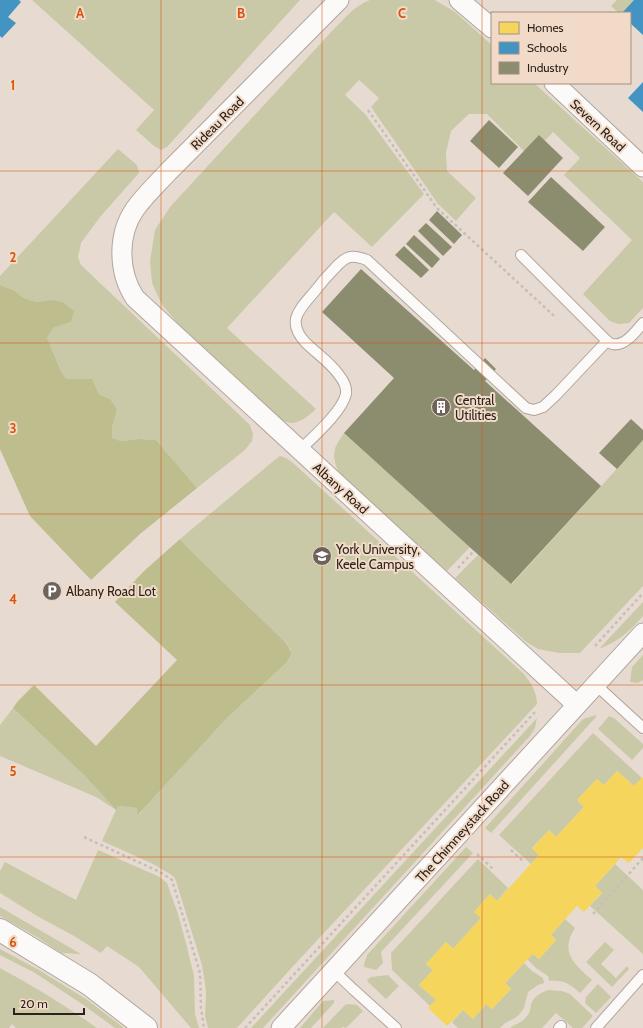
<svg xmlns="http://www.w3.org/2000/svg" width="643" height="1028" viewBox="0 0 643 1028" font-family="Cabin,sans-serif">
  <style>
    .green { fill: #cac9a7 }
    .forest { fill: #bdbd8d }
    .homes { fill: #f6d55c }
    .schools { fill: #4393c3 }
    .industry { fill: #8c8c6e }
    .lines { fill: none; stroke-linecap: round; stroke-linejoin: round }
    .lane-casing { stroke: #b0a69e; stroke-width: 12 }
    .street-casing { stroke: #b0a69e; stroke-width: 21 }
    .secondary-casing { stroke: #b0a69e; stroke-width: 24 }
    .path { stroke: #c4bfbb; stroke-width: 2.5; stroke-dasharray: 3 3; stroke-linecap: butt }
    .lane { stroke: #fbfaf8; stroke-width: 10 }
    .street { stroke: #fbfaf8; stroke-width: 19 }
    .secondary { stroke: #fbfaf8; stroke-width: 22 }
    .grid { fill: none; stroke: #d5540e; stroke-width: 1; stroke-opacity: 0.55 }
    .labels { text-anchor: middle; stroke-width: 4; stroke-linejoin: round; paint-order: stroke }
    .street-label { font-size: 13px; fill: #2b221b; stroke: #f1dac7 }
    .poi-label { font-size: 13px; fill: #2b221b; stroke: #f1dac7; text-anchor: start }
    .grid-label { font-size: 13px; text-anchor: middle; font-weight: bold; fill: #d5540e; stroke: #f1dac7; stroke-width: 4; stroke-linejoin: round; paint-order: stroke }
  </style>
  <rect width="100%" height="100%" fill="#e7dbd1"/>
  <g class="green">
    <polygon points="32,0 300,0 167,147 161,150 154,146 136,130 154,110"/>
    <path d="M370,0H435L455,12L492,45V83H534L643,182V308L629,323L618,324L610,321L583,294L632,240L564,175L580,158L553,132L530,157L487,114H469L451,131L446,153L447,171L476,198L456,221L438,204L371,107L379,98L359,80L345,95L365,114L424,194L372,247L334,212L227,328L316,409C308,416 298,426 287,422C282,421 277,415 274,412L181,327L162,305L152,283L150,261L155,230L170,207L332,31C343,20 355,5 370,0Z"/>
    <polygon points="617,0 634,0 622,13 619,13 611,6"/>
    <polygon points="118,149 137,165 139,173 100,217 81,243 78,257 81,265 250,425 253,434 252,441 245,450 197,488 156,440 139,439 121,441 112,438 112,427 117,410 99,396 92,380 66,379 60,369 47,338 53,328 71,322 50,300 36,302 24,298 13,290 0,285 0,276"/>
    <path d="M344,433L470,547L447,571L339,473C331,455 333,448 344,433Z"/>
    <polygon points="643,440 643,586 580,653 559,653 538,649 525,641 455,578 478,555 512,584"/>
    <path d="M280,456L286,458L292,462L524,674C531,683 537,692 537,704L296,963L237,1028H208L205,1016L206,991L202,965L175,878L170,874L153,864L102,841L116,810L96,797L0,756V725L13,708L84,775L115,809L118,806L137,808L139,815L145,807L227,718L285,664L291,649L284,641L188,548L180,539L277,458Z"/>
    <path d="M643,602V616C629,632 619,641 599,649Z"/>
    <polygon points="643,655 643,680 638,683 630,682 632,667"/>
    <polygon points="596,715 596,717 491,833 485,828 583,719"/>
    <polygon points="609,716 614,718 643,744 643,748 632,760 598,729"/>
    <polygon points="537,718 535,728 530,736 263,1028 251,1028"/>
    <polygon points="593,733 642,778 634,786 617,771 604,785 597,779 577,800 584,807 556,837 549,830 532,848 539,855 531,864 499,835"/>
    <polygon points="466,847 473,853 381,952 383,963 376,970 364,967 364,964 367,955"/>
    <polygon points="98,850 158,876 167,883 178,914 186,943 194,976 195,1014 199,1028 191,1028 139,967 107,946 101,953 74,936 37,916 0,893 0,871 5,862 76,900"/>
    <polygon points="478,859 508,888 497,901 490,894 474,912 481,918 453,949 446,942 426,964 433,970 419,985 436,1000 430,1006 392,970 391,953"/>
    <polygon points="615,864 643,890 643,954 590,906 602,893 595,886"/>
    <polygon points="0,907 81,954 61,953 37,937 0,916"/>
    <path d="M565,919L575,928C559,953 575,964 592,980L580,993C569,983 563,980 549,981L548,976L536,968L527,959L533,954L539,959L556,940L551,935Z"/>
    <polygon points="605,942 614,950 601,964 616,978 627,966 629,969 612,987 586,962"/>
    <polygon points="0,949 39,970 86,999 124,1028 115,1028 82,1004 35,973 0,955"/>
    <polygon points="524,963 532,971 543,978 544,983 538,985 528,992 524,1008 519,1015 515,1018 505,1023 500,1028 458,1028 452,1022 463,1010 473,1019 486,1004 492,1009 511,989 505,983"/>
    <path d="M0,968C34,986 66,1006 97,1028H16L12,1024L9,1028H0Z"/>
    <polygon points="388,975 399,986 386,999 368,982 367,980 371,977"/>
    <polygon points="598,984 611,997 596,1013 585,1003 586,997"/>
    <path d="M548,990L562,991L570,994L593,1016L582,1028H572V1027L556,1013L542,1028H510C515,1024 522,1023 526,1017C530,1013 530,1010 531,1005C533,997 540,993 548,990Z"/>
    <polygon points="334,1000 334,1003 311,1028 300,1028 323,1001"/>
    <polygon points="349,1004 357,1005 363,1011 346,1028 343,1027 341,1028 323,1028 345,1005"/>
  </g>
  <g class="forest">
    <polygon points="0,285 13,290 24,298 36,302 50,300 62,302 74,311 71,322 53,328 47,338 60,369 66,379 92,379 99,395 110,399 117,410 112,427 112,438 121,441 139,439 156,440 197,488 140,534 91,580 30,516 0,449"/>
    <path d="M180,539L188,548L284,641C293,652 293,652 285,664L227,718L145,807L138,815L137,808L118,806L116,810L84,775L13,708L18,701L34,685L96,746L177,660L115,602L144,571Z"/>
  </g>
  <polygon class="homes" points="617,771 634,786 643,777 643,848 629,863 621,857 595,886 602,892 584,912 577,906 565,919 551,935 556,940 539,959 533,954 524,963 505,983 511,989 492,1009 486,1004 473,1019 463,1010 447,1026 428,1008 436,1000 419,985 433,970 426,964 446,942 453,949 481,918 474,912 490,894 497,901 539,855 532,849 549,830 556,837 584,807 577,800 597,779 604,785"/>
  <g class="schools">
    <polygon points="0,0 19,0 21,2 8,17 16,23 2,38 0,36"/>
    <polygon points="634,0 643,0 643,35 630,23 630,13 622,13"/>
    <polygon points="643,82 643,112 628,98"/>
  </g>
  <g class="industry">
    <polygon points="489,120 518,147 499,168 470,141"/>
    <polygon points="539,135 563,158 528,196 503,173"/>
    <polygon points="551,177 605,227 583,251 528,202"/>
    <polygon points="437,211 462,235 454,244 429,220"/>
    <polygon points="426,223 452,247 443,256 418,231"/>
    <polygon points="414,235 440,259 432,268 406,244"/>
    <polygon points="404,246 429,270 421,278 395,255"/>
    <polygon points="361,269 474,370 485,358 496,369 485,381 601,486 511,584 474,551 344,433 394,378 322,312"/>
    <polygon points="631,419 643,430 643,440 617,469 599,453"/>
  </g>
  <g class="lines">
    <defs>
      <g id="lane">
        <path d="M521,255L607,341C608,342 610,343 612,344C625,347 636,331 643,323"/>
        <path d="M300,450C313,437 342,412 346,394C347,387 343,380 339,375C330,362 317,354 306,343C285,321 300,309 315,291C321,283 328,275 335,268C346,256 351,254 367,260L526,408L534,410L543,407L556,395L607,341"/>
        <polyline points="596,685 643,728"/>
        <polyline points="334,971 354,990 396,1028"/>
        <polyline points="559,1028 561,1026"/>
        <polyline points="596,1028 643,975"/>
      </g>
      <g id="street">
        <path d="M339,0L168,172C157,184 145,195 135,209C117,235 118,272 135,298L300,450L577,705"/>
        <polyline points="459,0 492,28"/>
        <polyline points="554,83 643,167"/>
        <polyline points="281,1028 643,633"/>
      </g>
      <polyline id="secondary" points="0,930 89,984 146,1028"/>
    </defs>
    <use href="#lane" class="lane-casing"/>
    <use href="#street" class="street-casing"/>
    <use href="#secondary" class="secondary-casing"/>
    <g class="path">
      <polyline points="368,110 437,208 553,315 556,312"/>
      <polyline points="458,568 474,551"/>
      <polyline points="595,646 643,593"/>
      <polyline points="84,837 160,872 172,880 200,973 201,1008 204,1028"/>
      <polyline points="511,850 523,861"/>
      <polyline points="477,854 493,869"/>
      <polyline points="593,914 643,858"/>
      <polyline points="245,1028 535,712"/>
    </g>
    <use href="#lane" class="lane"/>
    <use href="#street" class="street"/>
    <use href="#secondary" class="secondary"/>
  </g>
  <path class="grid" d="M161,0V1028M322,0V1028M482,0V1028M0,171H643M0,343H643M0,514H643M0,685H643M0,857H643"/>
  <defs>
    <symbol id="building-disc" viewBox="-11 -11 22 22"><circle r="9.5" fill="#6d635b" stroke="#f1dac7"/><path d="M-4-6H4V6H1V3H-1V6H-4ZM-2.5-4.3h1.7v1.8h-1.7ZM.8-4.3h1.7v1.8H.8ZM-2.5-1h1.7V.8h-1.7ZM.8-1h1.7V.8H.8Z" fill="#fff"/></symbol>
    <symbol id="university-disc" viewBox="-11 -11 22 22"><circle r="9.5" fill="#6d635b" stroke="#f1dac7"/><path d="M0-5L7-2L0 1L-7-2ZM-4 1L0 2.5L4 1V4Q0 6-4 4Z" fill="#fff"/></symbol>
    <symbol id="parking-disc" viewBox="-11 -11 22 22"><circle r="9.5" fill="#6d635b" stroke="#f1dac7"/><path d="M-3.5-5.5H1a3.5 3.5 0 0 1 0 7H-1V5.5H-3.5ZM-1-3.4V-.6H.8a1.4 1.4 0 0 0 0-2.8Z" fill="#fff"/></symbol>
  </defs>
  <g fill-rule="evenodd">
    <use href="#building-disc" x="430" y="396" width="22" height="22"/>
    <use href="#university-disc" x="311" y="545" width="22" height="22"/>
    <use href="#parking-disc" x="41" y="580" width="22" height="22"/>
  </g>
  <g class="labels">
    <g class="street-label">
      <text transform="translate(217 123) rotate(-45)" y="5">Rideau Road</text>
      <text transform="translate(598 125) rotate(43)" y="5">Severn Road</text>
      <text transform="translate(341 488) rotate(42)" y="5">Albany Road</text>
      <text transform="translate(462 831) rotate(-48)" y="5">The Chimneystack Road</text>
    </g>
    <g class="poi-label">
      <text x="455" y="405">Central<tspan x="455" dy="15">Utilities</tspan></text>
      <text x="336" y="554">York University,<tspan x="336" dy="15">Keele Campus</tspan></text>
      <text x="66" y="596">Albany Road Lot</text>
    </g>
  </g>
  <g class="grid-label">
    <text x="80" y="18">A</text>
    <text x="241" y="18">B</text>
    <text x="402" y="18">C</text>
    <text x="13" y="90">1</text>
    <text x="13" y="262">2</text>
    <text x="13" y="433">3</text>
    <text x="13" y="604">4</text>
    <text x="13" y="776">5</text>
    <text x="13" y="947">6</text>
  </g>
  <rect x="491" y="12" width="140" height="72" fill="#f1dac7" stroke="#a29082"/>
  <rect x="499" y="22" width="20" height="12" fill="#f6d55c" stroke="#a29082"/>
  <text x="527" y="32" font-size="12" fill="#2b221b">Homes</text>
  <rect x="499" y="42" width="20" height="12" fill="#4393c3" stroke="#a29082"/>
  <text x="527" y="52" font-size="12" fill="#2b221b">Schools</text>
  <rect x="499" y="62" width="20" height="12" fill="#8c8c6e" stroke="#a29082"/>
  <text x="527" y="72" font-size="12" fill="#2b221b">Industry</text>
  <path d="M14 1008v6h70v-6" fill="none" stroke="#2b221b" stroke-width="2"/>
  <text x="20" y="1008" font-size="12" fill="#2b221b" stroke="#f1dac7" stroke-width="3" paint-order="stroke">20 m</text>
</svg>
